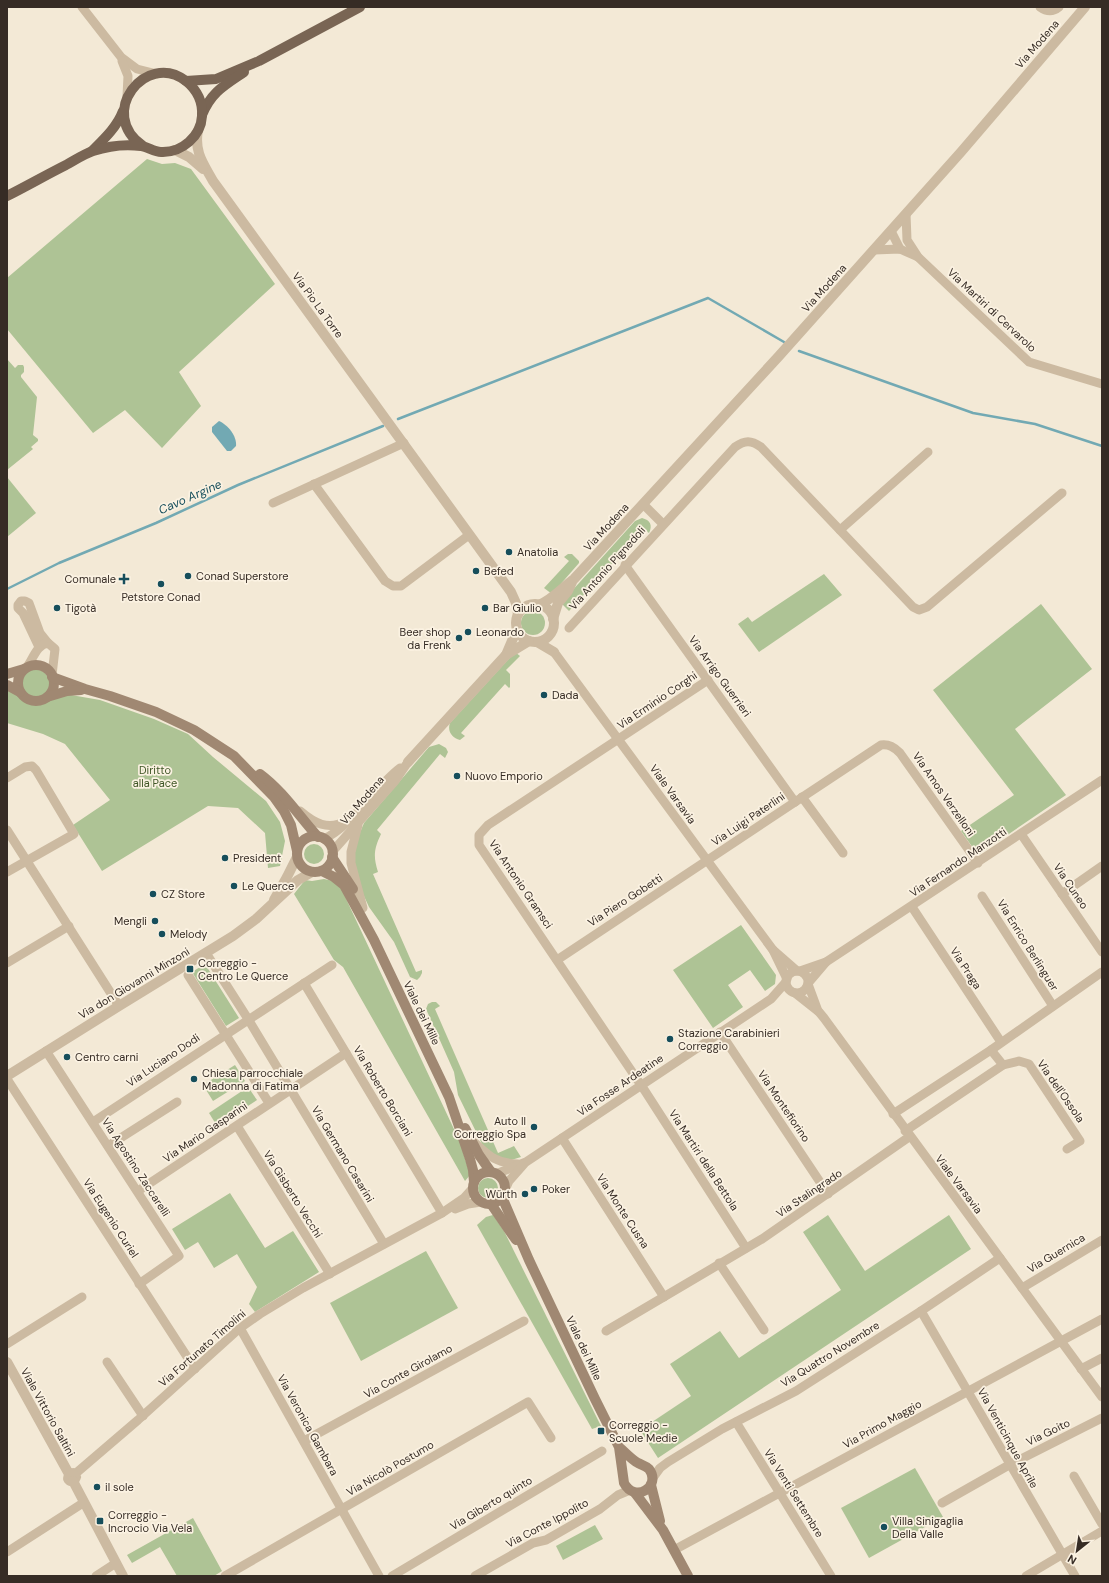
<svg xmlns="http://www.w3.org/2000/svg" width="1109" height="1583" viewBox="0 0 1109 1583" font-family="'DM Sans',sans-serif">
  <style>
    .green { fill: #aec395 }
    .water { fill: #72a9b3 }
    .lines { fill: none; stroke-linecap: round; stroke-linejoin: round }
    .stream { stroke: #72a9b3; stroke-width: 2.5 }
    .minor { stroke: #ccbaa1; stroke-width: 9 }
    .tertiary { stroke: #ccbaa1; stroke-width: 10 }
    .secondary { stroke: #a08872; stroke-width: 10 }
    .primary { stroke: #796554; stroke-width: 10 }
    .poi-dot { fill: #164e5b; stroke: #fbf2e2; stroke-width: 1.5 }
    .labels { text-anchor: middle; stroke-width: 3.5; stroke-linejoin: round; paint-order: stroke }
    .street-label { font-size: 11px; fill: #362c25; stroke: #fbf2e2 }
    .poi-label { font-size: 11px; fill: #362c25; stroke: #fbf2e2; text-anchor: start }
    .park-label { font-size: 11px; fill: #3f5626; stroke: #fbf2e2 }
    .water-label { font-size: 12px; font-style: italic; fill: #164e5b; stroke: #fbf2e2 }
  </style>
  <rect width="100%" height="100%" fill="#f3e9d6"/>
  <g class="green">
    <polygon points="147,159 162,164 175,163 191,169 275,284 179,372 201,406 162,448 125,410 93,433 7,329 7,278"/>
    <polygon points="7,359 15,368 18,365 23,365 24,367 24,372 21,375 21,377 37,397 33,435 38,439 38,441 31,447 33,449 7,470"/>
    <polygon points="7,477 36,513 7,537"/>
    <path d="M642,518C650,520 653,525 649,533L644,529L569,611L561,603L635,521Z"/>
    <polygon points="568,554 572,554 579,561 579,563 552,594 544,588 569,561 564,557"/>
    <polygon points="824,574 842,595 759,652 738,624 748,617 752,622"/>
    <polygon points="1041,604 1092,669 1015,729 1066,795 978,855 961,831 1014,795 933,690"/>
    <circle cx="533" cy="623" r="12"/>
    <path d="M515,652L520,656L506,670L510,674V687L509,688L505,684L461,733L465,736L460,740C452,738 447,731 450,723Z"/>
    <path d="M34,669C47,670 52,679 48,691L100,700L154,719L188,734L213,757L266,801L280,822L285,841L280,866L268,868L265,833L238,808L208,806L102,871L73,825L110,800L65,744L43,734L7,723V690L22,688C20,678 25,671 34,669Z"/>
    <path d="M439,744L446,748L448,752L445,758L440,754L377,830L381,834C374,849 373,856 378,872L373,874L416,972L422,970V973L420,977L417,980L410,977L394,942L369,907L358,883L354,863L356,842L364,823L429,747Z"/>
    <circle cx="314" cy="854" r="10"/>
    <polygon points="324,879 333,881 341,888 460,1142 470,1175 465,1181 343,967 334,960 294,894 305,880 312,881"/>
    <polygon points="741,925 776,975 775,984 765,991 750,970 728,985 743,1007 713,1028 673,970"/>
    <polygon points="205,964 239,1018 226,1026 192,972"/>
    <polygon points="432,1002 436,1002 440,1006 435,1009 498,1153 514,1146 521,1157 508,1161 499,1158 483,1146 458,1095 454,1072 426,1009 428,1004"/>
    <polygon points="235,1065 245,1081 213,1101 203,1085"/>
    <polygon points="248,1087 257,1100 217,1126 209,1113"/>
    <circle cx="488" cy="1188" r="10"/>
    <polygon points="230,1193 265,1248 293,1231 319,1272 255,1312 249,1304 257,1287 237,1254 214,1268 198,1242 185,1250 172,1229"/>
    <polygon points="493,1215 504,1231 601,1426 592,1429 477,1225 486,1217"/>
    <polygon points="828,1215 865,1271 949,1215 971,1249 658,1458 640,1430 691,1396 670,1364 720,1331 739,1358 841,1290 803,1232"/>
    <polygon points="426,1251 458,1308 361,1361 330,1303"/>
    <polygon points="915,1468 943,1517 869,1558 841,1508"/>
    <polygon points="193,1518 222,1571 214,1576 177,1576 160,1547 132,1563 127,1555"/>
    <polygon points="595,1525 603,1539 563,1560 556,1546"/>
  </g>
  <path class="water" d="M219,421C228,425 237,436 236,446L231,451H227L212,432V427Z"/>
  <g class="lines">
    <g class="stream">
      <polyline points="799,351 973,413 1035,424 1102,446"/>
      <polyline points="398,419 708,298 784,342"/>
      <polyline points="7,589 59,563 156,523 238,485 383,426"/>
    </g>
    <g class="minor">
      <polyline points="82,7 121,57 137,69 157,74"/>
      <path d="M1040,7C1047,12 1053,12 1059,7"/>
      <polyline points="122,61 128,76 127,96"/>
      <polyline points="906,214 907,240 918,257 1029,362 1102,384"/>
      <polyline points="891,231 900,249"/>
      <polyline points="874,250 900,249 918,257"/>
      <polyline points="314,484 385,581 393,586 401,586 469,535"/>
      <polyline points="273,503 404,443"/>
      <polyline points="643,504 663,524"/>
      <polyline points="840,530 928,452"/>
      <polyline points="625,565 795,802"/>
      <path d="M569,628L735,447C745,440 751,440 761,447L913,607L919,610L927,607L1062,493"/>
      <polyline points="39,647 23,613 18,608 18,605 21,601 25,601 29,603 40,633 48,643"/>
      <polyline points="554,652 773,950 787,979"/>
      <path d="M27,667C33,659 37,644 48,643L55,649L52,675"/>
      <polyline points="708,680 488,825 479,835 479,845 645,1091 746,1248"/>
      <polyline points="7,778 25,767 32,766 36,770 74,834 7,872"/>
      <polyline points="802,797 843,853"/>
      <path d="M300,811C314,823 328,831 346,821"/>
      <polyline points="358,825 351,852 351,863 363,908"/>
      <polyline points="7,830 119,1006"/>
      <polyline points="1021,834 1102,952"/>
      <path d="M324,839C353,825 374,788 400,768"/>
      <polyline points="332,852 395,781 408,762"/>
      <polyline points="1062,894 1102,866"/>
      <polyline points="982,896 1053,1006"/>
      <polyline points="912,907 1001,1042"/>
      <polyline points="773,950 797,971"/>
      <polyline points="206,953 248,1019 384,1244"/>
      <path d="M557,960L881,745C889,744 894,747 900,753L978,863"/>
      <polyline points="7,963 69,926"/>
      <circle cx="797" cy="982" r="11"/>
      <polyline points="800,971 826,962 1102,780"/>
      <polyline points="188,975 269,1103"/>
      <polyline points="809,982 826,962"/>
      <polyline points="304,983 442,1213"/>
      <polyline points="808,984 818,1011"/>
      <path d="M795,993L819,1012L824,1018C916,1145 1009,1271 1102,1397"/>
      <polyline points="720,1032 828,1194"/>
      <polyline points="46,1051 179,1256 139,1284"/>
      <polyline points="1003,1065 1019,1061 1029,1064 1080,1141 1067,1149"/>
      <polyline points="7,1079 195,1369"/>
      <polyline points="893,1114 991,1050 1102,972"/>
      <polyline points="93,1122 332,965"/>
      <polyline points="237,1126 330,1274"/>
      <polyline points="905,1131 1003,1065 991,1050"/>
      <polyline points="562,1138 664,1297"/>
      <path d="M473,1141C489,1156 495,1163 518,1164"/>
      <polyline points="108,1146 177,1102"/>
      <polyline points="496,1174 526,1162 771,999 786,982"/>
      <polyline points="505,1190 509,1181 524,1164"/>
      <polyline points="138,1191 346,1053"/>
      <polyline points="455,1209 468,1204 481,1202"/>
      <polyline points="719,1263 764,1330"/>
      <polyline points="1022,1288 1102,1240"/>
      <polyline points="921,1311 1075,1576"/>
      <polyline points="240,1328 379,1576"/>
      <polyline points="606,1331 762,1239 909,1137"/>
      <polyline points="7,1344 82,1297"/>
      <polyline points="107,1362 143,1416"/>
      <polyline points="1081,1369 1102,1358"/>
      <polyline points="736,1422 831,1576"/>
      <polyline points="304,1441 524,1321"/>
      <polyline points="75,1474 138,1420 240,1328 260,1314 303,1288 442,1213 464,1198 473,1188"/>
      <polyline points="1074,1476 1102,1524"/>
      <polyline points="652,1479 660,1468 668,1462 722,1429 796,1391 921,1311 1000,1258"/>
      <polyline points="942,1503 1009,1465 1102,1418"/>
      <polyline points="674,1550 1102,1319"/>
      <polyline points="7,1552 83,1503"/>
      <polyline points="96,1576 116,1563"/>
      <polyline points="225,1576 528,1402 551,1438"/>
      <polyline points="392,1576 602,1451"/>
      <polyline points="475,1576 533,1543 546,1540 600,1509 618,1495 630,1490"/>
      <polyline points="1026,1576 1102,1531"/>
    </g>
    <g class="tertiary">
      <path d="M198,130C194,152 203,163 213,181L511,592L516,603L518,614"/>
      <polyline points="175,150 189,157 203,169"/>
      <circle cx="535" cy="623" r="19"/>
      <path d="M539,605C553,599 562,588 574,579L779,356L961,152L1085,7"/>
      <polyline points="553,619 558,603 568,591 572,582"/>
      <polyline points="537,642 554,652"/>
      <polyline points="506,655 517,629"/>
      <polyline points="408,762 506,655 529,641"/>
      <polyline points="274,900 287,877 297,857"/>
      <polyline points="7,1076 119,1006 233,936 256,919 298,880 312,872"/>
      <polyline points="7,1362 69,1474 68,1479 70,1481 74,1481 76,1477 73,1473 69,1474"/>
      <polyline points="73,1481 123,1576"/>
    </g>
    <g class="secondary">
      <circle cx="36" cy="683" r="18"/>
      <polyline points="7,674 24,669"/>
      <polyline points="52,677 85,689 110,696 156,712 194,730 234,756 274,797 284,811 291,825 297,851"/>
      <polyline points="7,685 20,692"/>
      <polyline points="47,697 67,691 81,690"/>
      <path d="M260,774C283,791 299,816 318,837"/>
      <circle cx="315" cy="854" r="18"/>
      <polyline points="332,857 353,889"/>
      <polyline points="322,871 334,877 344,885 374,940 449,1097 470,1159 473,1170 474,1182"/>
      <polyline points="465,1128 479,1155 491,1172"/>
      <circle cx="489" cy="1188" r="16"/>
      <path d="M502,1197L529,1260L595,1399L619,1447L624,1483C635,1504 662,1486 649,1469C646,1466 642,1465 638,1463C631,1459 625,1452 619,1447"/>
      <polyline points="491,1204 516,1240"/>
      <polyline points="651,1485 660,1521"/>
      <polyline points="635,1493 663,1530 688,1576"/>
    </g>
    <g class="primary">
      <polyline points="186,81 216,79 259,61 360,7"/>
      <path d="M202,115C211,92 225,85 244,72"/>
      <path d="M92,151C104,139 117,127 123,111"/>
      <path d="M7,196C27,186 46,175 66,165C75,160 84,154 93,151C108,146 125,144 141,146C148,147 154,152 161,152C182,153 201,136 202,116C203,102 197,90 186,81C146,50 96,114 143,146"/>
    </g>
  </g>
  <g class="poi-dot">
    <circle cx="509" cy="552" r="4"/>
    <circle cx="476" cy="571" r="4"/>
    <circle cx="188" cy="576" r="4"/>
    <path d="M122 573h4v4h4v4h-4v4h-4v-4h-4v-4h4z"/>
    <circle cx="161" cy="584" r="4"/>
    <circle cx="57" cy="608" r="4"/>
    <circle cx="485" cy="608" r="4"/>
    <circle cx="468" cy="632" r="4"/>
    <circle cx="459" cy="638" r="4"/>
    <circle cx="544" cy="695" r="4"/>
    <circle cx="457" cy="776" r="4"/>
    <circle cx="225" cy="858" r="4"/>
    <circle cx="234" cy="886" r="4"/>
    <circle cx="153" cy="894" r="4"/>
    <circle cx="155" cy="921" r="4"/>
    <circle cx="162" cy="934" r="4"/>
    <rect x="186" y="965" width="8" height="8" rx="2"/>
    <circle cx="670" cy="1039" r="4"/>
    <circle cx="67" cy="1057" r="4"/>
    <circle cx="194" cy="1079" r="4"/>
    <circle cx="534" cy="1127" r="4"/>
    <circle cx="534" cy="1189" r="4"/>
    <circle cx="525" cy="1194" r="4"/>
    <rect x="597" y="1427" width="8" height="8" rx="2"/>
    <circle cx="97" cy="1487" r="4"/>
    <rect x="96" y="1517" width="8" height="8" rx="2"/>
    <circle cx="884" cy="1527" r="4"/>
  </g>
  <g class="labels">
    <g class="street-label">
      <text transform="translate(1037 44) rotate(-49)" y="4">Via Modena</text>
      <text transform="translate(824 288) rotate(-48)" y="4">Via Modena</text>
      <text transform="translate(318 305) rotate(54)" y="4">Via Pio La Torre</text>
      <text transform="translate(992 310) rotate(43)" y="4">Via Martiri di Cervarolo</text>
      <text transform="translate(606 527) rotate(-47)" y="4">Via Modena</text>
      <text transform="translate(607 568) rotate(-48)" y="4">Via Antonio Pignedoli</text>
      <text transform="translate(720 676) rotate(54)" y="4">Via Arrigo Guerrieri</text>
      <text transform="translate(657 700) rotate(-34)" y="4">Via Erminio Corghi</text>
      <text transform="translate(673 794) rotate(54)" y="4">Viale Varsavia</text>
      <text transform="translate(944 794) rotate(55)" y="4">Via Amos Verzelloni</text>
      <text transform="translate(362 800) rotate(-49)" y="4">Via Modena</text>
      <text transform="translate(748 819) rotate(-34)" y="4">Via Luigi Paterlini</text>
      <text transform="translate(958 862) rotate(-34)" y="4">Via Fernando Manzotti</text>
      <text transform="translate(521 884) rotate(56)" y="4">Via Antonio Gramsci</text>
      <text transform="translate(1071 886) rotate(56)" y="4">Via Cuneo</text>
      <text transform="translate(625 900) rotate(-33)" y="4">Via Piero Gobetti</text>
      <text transform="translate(1028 945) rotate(58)" y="4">Via Enrico Berlinguer</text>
      <text transform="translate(966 968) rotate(57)" y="4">Via Praga</text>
      <text transform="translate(134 983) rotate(-31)" y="4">Via don Giovanni Minzoni</text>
      <text transform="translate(422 1013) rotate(64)" y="4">Viale dei Mille</text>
      <text transform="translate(163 1060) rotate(-34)" y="4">Via Luciano Dodi</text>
      <text transform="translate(620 1085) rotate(-34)" y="4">Via Fosse Ardeatine</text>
      <text transform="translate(383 1091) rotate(59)" y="4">Via Roberto Borciani</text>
      <text transform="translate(1061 1091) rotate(55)" y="4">Via dell'Ossola</text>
      <text transform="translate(784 1106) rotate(56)" y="4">Via Montefiorino</text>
      <text transform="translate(205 1132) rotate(-34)" y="4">Via Mario Gasparini</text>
      <text transform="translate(343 1154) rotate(59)" y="4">Via Germano Casarini</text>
      <text transform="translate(704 1160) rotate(57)" y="4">Via Martiri della Bettola</text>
      <text transform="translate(136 1167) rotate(57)" y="4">Via Agostino Zaccarelli</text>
      <text transform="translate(959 1184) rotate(53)" y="4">Viale Varsavia</text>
      <text transform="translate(809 1193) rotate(-34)" y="4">Via Stalingrado</text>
      <text transform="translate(293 1194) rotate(58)" y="4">Via Gisberto Vecchi</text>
      <text transform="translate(623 1211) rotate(57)" y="4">Via Monte Cusna</text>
      <text transform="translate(111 1218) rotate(57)" y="4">Via Eugenio Curiel</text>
      <text transform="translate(1056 1253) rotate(-31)" y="4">Via Guernica</text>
      <text transform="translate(202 1348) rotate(-41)" y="4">Via Fortunato Timolini</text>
      <text transform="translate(584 1348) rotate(65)" y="4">Viale dei Mille</text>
      <text transform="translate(830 1354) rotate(-32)" y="4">Via Quattro Novembre</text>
      <text transform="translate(408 1371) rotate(-29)" y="4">Via Conte Girolamo</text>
      <text transform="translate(48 1412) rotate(61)" y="4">Viale Vittorio Saltini</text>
      <text transform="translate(882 1424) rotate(-29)" y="4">Via Primo Maggio</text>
      <text transform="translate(308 1425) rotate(61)" y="4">Via Veronica Gambara</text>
      <text transform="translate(1048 1432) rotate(-26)" y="4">Via Goito</text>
      <text transform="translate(1008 1438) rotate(61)" y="4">Via Venticinque Aprile</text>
      <text transform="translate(390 1468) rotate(-30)" y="4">Via Nicolò Postumo</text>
      <text transform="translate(794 1493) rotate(58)" y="4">Via Venti Settembre</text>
      <text transform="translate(491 1503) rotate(-31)" y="4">Via Giberto quinto</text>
      <text transform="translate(547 1523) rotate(-28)" y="4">Via Conte Ippolito</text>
    </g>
    <g class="poi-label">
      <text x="517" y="556">Anatolia</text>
      <text x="484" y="575">Befed</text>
      <text x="196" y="580">Conad Superstore</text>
      <text x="116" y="583" text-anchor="end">Comunale</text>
      <text x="161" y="601" text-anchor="middle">Petstore Conad</text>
      <text x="65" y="612">Tigotà</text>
      <text x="493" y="612">Bar Giulio</text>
      <text x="451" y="636" text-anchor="end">Beer shop<tspan x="451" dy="13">da Frenk</tspan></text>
      <text x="476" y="636">Leonardo</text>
      <text x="552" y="699">Dada</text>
      <text x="465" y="780">Nuovo Emporio</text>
      <text x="233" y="862">President</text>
      <text x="242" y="890">Le Querce</text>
      <text x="161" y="898">CZ Store</text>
      <text x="147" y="925" text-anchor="end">Mengli</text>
      <text x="170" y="938">Melody</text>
      <text x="198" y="967">Correggio -<tspan x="198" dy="13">Centro Le Querce</tspan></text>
      <text x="678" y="1037">Stazione Carabinieri<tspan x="678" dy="13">Correggio</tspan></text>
      <text x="75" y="1061">Centro carni</text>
      <text x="202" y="1077">Chiesa parrocchiale<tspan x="202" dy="13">Madonna di Fatima</tspan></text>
      <text x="526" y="1125" text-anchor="end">Auto Il<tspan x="526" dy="13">Correggio Spa</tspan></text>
      <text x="542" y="1193">Poker</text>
      <text x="517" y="1198" text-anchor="end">Würth</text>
      <text x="609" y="1429">Correggio -<tspan x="609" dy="13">Scuole Medie</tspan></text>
      <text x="105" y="1491">il sole</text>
      <text x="108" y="1519">Correggio -<tspan x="108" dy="13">Incrocio Via Vela</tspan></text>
      <text x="892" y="1525">Villa Sinigaglia<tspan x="892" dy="13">Della Valle</tspan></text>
    </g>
    <g class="park-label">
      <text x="155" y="774">Diritto<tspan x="155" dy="13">alla Pace</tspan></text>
    </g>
    <g class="water-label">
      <text transform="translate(190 497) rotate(-24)" y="4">Cavo Argine</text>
    </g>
  </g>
  <rect width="1109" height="1583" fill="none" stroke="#362c25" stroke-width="16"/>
  <g transform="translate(1077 1551) rotate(210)" stroke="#fbf2e2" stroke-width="3" paint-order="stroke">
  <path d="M0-3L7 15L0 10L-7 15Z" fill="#362c25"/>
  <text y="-6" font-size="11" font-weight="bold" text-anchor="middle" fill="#362c25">N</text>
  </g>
</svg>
